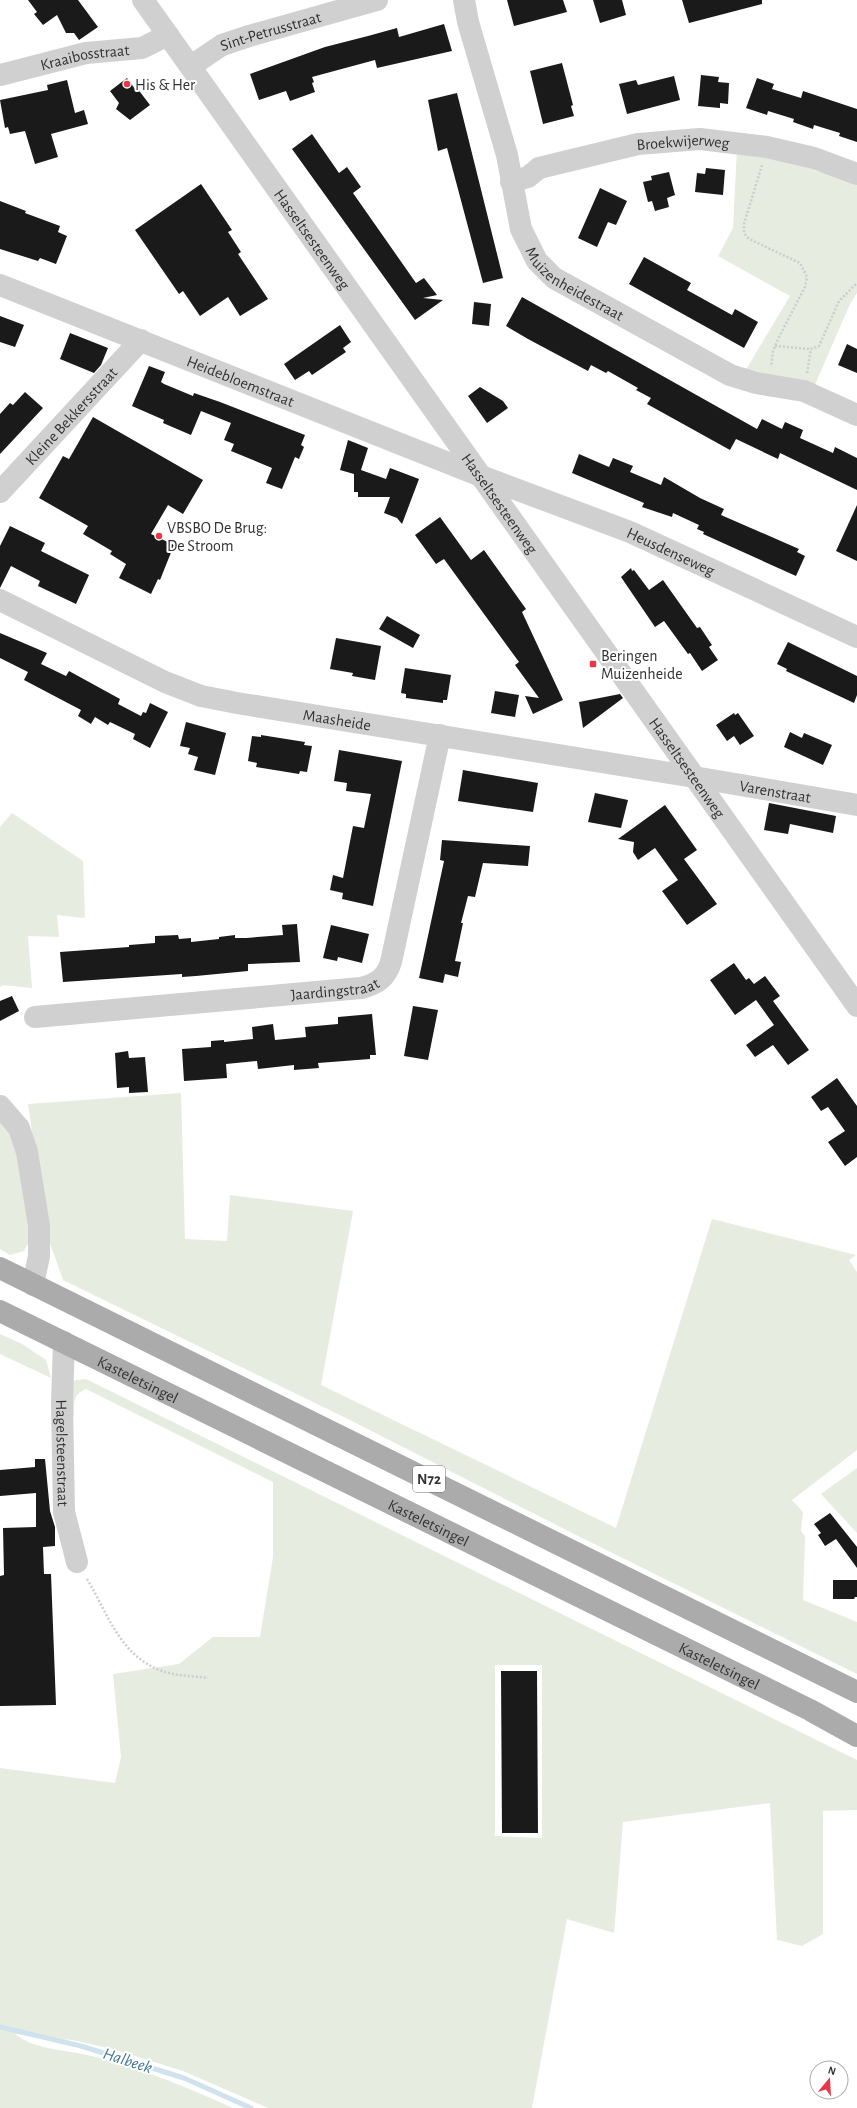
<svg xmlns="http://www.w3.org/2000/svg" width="857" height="2108" viewBox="0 0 857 2108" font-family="'Alegreya Sans',sans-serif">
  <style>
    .green { fill: #e6ecdf; fill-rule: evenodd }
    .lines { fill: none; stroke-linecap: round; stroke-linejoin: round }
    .stream { stroke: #cfe2ee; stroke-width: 5 }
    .building { fill: #1a1a1a }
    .path { stroke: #cdcdcd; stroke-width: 2.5; stroke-dasharray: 2 2; stroke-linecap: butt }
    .minor { stroke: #d0d0d0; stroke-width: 22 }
    .major { stroke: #ababab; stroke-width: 22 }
    .poi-dot { fill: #e63946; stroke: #fff; stroke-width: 1.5 }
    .labels { text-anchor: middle; stroke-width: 4; stroke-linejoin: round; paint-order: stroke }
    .shield { fill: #fff; stroke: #707070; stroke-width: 1 }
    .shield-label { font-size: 15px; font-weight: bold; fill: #333 }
    .street-label { font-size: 16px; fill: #333; stroke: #fff }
    .poi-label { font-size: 16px; fill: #333; stroke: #fff; text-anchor: start }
    .water-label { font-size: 17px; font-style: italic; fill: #3f7597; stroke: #fff }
  </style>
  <rect width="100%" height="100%" fill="#fff"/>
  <g class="green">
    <polygon points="737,148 814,163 813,170 857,182 857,293 850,304 814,387 744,373 790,296 718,256 733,228"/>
    <polygon points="12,813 83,861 85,918 57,915 59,937 28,936 32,988 3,985 0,987 0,827"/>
    <polygon points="181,1093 185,1239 227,1241 230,1195 353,1211 321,1385 616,1528 712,1219 856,1255 849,1260 857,1272 857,1450 792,1500 803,1512 801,1531 805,1536 803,1600 857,1622 857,1674 578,1536 350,1420 63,1280 47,1235 28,1104"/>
    <polygon points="0,1096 9,1103 30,1240 24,1251 10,1255 0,1249"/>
    <polygon points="0,1334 22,1344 46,1360 51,1378 0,1354"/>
    <path d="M86,1379L857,1760V1810L823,1811V1934L802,1946L777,1940L770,1803L623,1822L614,1933L567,1919L532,2108H268L183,2071L112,2049L72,2040L15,2034C35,2050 62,2049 87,2055C136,2066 187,2087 233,2108H0V1768L115,1783L121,1757L113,1674L179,1664L213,1637H260L273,1557V1482L86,1389C73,1394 74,1402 74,1416L66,1414L69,1385L76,1380ZM495,1665H542V1838L495,1836Z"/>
    <polygon points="857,1468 857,1533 821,1494"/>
  </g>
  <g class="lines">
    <polyline class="stream" points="0,2027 81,2046 184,2078 251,2108"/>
  </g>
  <g class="building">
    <polygon points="28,0 78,0 98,27 79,40 74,33 66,33 57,15 43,25 34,14 37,12"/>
    <polygon points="507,0 563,0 567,12 514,26"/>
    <polygon points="593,0 622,0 626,15 600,23"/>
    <polygon points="682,0 762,0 762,4 689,23"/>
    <polygon points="444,24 452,51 377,68 375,60 312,77 314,82 312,83 315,92 290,101 286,91 259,100 250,74 325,47 368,36 397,28 399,37"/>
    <polygon points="562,63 573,105 571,106 574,116 543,124 530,71"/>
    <polygon points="701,75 719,77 718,82 729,83 728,104 720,103 720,108 698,106"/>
    <polygon points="674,76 680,100 627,114 619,84 636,80 638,85"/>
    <polygon points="127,78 135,89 137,88 150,105 130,120 116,109 119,103 110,91"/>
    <polygon points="757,78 774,84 772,89 801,98 803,91 857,109 857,142 839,136 840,133 814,125 813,129 793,122 794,119 768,111 767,115 746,108"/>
    <polygon points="67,80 75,113 84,110 88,124 51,134 58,157 35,164 25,131 10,134 8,127 5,128 0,100 48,90 47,85"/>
    <polygon points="457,93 503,278 483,283 447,148 438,151 428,100"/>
    <polygon points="312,134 339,173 347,167 361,187 353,193 416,283 424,278 437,295 423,298 443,300 415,320 292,149"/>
    <polygon points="706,168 725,170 723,195 695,192 697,173 705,174"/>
    <polygon points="669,172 675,195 667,198 669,207 655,211 652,201 648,202 643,182 652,180 651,176"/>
    <polygon points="201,184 232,230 228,232 241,252 238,254 268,299 240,316 228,297 200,316 183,291 179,294 135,230"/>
    <polygon points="600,188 627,201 616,225 608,222 597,247 578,238"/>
    <polygon points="0,201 26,211 25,213 60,226 58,232 67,236 56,264 40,258 38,261 0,249"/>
    <polygon points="644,257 691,283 687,290 732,315 735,309 758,322 744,348 629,284"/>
    <polygon points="522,297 757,429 762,419 782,429 785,422 803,430 800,438 833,453 835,447 857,458 857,490 780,453 778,459 736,439 730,450 647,404 651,398 636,390 638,388 608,371 606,373 591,365 588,371 528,339 506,326"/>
    <polygon points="474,302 491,304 489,326 472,324"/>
    <polygon points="0,316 24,325 15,347 0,342"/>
    <polygon points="340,325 351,342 343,348 346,352 312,375 309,371 295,380 284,364"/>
    <polygon points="70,333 108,348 101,365 94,373 60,359"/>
    <polygon points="847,344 857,349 857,373 838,365"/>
    <polygon points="149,366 165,372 161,382 164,384 193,396 194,393 220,402 305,435 301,445 304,447 299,459 295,457 282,489 266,483 272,468 231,451 234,444 224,440 231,423 201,411 191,435 163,423 164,420 132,406"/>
    <polygon points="480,387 503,401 508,408 487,423 468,396"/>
    <polygon points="25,392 43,408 0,454 0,414 10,403 13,405"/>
    <polygon points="93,417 203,480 183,514 168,505 151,534 174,545 160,580 158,579 151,594 119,578 126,564 110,554 112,551 83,534 88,526 39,498 63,456 69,459"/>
    <polygon points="348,440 368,448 361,470 386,479 390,468 419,479 402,524 397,518 384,513 390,497 358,497 358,492 354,492 354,474 340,470"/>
    <polygon points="579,454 609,467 613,458 633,466 630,472 661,485 664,477 700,498 724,509 721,515 799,549 797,552 805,556 796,576 703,534 704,532 697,529 699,525 673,513 672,517 642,507 644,503 572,473"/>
    <polygon points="857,505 857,561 836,551"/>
    <polygon points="440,517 471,560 484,550 526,609 522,612 563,700 533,714 525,696 539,698 515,665 519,662 444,559 436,564 415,535"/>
    <polygon points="10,526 45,543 41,551 89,575 76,604 38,586 40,581 11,566 0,588 0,546"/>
    <polygon points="631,568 632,571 634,570 649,590 663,580 697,628 700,627 712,645 709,647 718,660 702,671 690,653 688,654 664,621 655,627 621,577"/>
    <polygon points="387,616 420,635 413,648 379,629"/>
    <polygon points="0,633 47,653 41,664 66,676 69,671 120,699 118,704 141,716 143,712 146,713 150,703 168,712 150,748 133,739 135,734 110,722 108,725 95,717 91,724 78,716 81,710 24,680 28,672 0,658"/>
    <polygon points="336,638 381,646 375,680 352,676 353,673 330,669"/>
    <polygon points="788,642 857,676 857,695 854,703 786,671 787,669 777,664"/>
    <polygon points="405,668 451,675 447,700 443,700 443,703 406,698 406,694 401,693"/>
    <polygon points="495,691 519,695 515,717 491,713"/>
    <polygon points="620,694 623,698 583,728 579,702"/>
    <polygon points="734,713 735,715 738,713 754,736 740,745 734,736 727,741 716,725"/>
    <polygon points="186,722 226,733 215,775 194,770 198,757 188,754 190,748 180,746"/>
    <polygon points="790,732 802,738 804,733 832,745 823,765 784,747"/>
    <polygon points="261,735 305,742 304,745 312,746 307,772 300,771 299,774 256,767 257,763 248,761 252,736 261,737"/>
    <polygon points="339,750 402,761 373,906 342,899 343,893 330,890 333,875 343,878 353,826 364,828 371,794 346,791 347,783 334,781"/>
    <polygon points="463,770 538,783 533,812 458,801"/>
    <polygon points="595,793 628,800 621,828 588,822"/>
    <polygon points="769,803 836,816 833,833 790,824 788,834 764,830"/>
    <polygon points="665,805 697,850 684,859 717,904 687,925 662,891 678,880 655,848 638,860 633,852 634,842 618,839"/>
    <polygon points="442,840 530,846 528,866 483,863 475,897 468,896 461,923 463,923 455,961 461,962 458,977 445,974 443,983 419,978 444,861 440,860"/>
    <polygon points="297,924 300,962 248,964 248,971 196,976 182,977 182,974 63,982 60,952 129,947 129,945 155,943 155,936 178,935 179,939 191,938 191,942 219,939 219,937 235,935 235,938 246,938 283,935 282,925"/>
    <polygon points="331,925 369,934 362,963 338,957 337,961 323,958"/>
    <polygon points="734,963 746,980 749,978 754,984 765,976 780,996 773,1001 809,1050 788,1065 773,1045 755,1057 746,1045 774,1025 756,1000 735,1015 710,980"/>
    <polygon points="12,996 19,1011 0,1021 0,1001"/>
    <polygon points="413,1006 438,1010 428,1060 404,1056"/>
    <polygon points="372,1014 376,1055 370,1055 370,1059 318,1063 319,1068 294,1070 294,1065 258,1069 257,1061 226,1064 227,1078 184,1081 182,1049 211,1047 211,1041 224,1040 224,1042 253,1039 252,1027 273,1024 275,1040 306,1037 305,1027 338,1024 338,1017"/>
    <polygon points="128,1051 129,1058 145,1057 148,1092 129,1093 129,1087 117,1088 115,1053"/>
    <polygon points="837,1078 857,1106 857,1157 845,1166 828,1142 845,1131 828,1107 821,1111 811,1097"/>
    <polygon points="35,1459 45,1459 50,1511 55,1527 55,1546 43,1547 44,1574 51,1574 56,1705 0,1706 0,1576 4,1575 3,1528 36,1527 36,1493 0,1496 0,1470 35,1467"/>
    <polygon points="830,1513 857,1547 857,1568 836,1539 825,1546 818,1535 821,1533 814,1524"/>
    <polygon points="833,1580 857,1580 857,1597 855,1597 854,1599 833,1599"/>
    <polygon points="501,1671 537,1671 538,1833 502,1833"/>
  </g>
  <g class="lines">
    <g class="path">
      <polyline points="762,165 744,224 744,233 749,239 800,263 807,277 805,287 779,337 773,351 771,367"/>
      <polyline points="775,346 811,349"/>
      <polyline points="807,373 811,349 819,346 839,301 857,283"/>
      <path d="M87,1579C108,1614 120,1656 162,1671C176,1676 194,1676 208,1678"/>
    </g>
    <g class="minor">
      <path id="s1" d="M143,0L857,1006"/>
      <path id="s2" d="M464,0L468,22L507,155L521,229L537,261L554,278L730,375L756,383L804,391L857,415"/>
      <path id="s3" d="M191,66L222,45L249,36L377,0"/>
      <path id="s4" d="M0,75L86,53L142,48L168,35"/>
      <path id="s5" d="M511,182L528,177L539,168L638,144L700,139L767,147L814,158L857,174"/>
      <path id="s6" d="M0,285L481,476L630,532L857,637"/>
      <path id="s7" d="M0,492L141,340"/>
      <path id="s8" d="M0,600L165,682L201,696L237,703L694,777L857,805"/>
      <path id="s9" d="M35,1017L361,988C377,984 386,978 391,962L440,735"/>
      <polyline points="0,1106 19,1128 27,1152 39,1226 39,1256 33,1285"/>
      <path id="s10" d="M64,1342L62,1403L64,1512L77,1562"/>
    </g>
    <g class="major">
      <polyline points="0,1268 857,1692"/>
      <path id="s11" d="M0,1311L810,1710L857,1736"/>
    </g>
  </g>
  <g class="poi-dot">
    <circle cx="127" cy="84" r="4"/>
    <circle cx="159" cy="536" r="4"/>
    <rect x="589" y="660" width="8" height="8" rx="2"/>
  </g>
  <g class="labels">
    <rect class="shield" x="413" y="1466" width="32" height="26" rx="3"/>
    <g class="shield-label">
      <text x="429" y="1484">N72</text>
    </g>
    <g class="street-label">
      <text dy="6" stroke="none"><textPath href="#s3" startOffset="88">Sint-Petrusstraat</textPath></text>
      <text dy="6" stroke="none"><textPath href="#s4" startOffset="87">Kraaibosstraat</textPath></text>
      <text dy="6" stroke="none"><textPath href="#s5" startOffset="179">Broekwijerweg</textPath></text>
      <text dy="6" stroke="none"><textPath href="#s1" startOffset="293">Hasseltsesteenweg</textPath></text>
      <text dy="6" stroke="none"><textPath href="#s2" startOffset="316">Muizenheidestraat</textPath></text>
      <text dy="6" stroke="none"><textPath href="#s6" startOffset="259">Heidebloemstraat</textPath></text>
      <text dy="6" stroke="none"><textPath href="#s7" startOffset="104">Kleine Bekkersstraat</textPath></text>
      <text dy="6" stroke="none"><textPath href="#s1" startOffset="617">Hasseltsesteenweg</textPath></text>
      <text dy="6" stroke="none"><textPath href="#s6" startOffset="722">Heusdenseweg</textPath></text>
      <text dy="6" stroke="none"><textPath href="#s8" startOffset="361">Maasheide</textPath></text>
      <text dy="6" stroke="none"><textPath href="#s1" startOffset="941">Hasseltsesteenweg</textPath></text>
      <text dy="6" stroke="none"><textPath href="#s8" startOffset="805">Varenstraat</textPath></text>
      <text dy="6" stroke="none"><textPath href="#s9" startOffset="301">Jaardingstraat</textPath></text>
      <text dy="6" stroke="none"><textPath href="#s11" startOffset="154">Kasteletsingel</textPath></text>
      <text dy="6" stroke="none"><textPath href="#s10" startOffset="111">Hagelsteenstraat</textPath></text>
      <text dy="6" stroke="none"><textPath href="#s11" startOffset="478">Kasteletsingel</textPath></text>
      <text dy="6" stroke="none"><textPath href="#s11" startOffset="802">Kasteletsingel</textPath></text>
    </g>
    <g class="poi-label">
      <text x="135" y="90">His &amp; Her</text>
      <text x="167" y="533">VBSBO De Brug:<tspan x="167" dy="18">De Stroom</tspan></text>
      <text x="601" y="661">Beringen<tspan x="601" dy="18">Muizenheide</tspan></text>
    </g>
    <g class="water-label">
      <text transform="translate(128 2060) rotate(18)" y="6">Halbeek</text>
    </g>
  </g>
  <g transform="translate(829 2080) rotate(18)"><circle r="19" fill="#ffffff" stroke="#adadad"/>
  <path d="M0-3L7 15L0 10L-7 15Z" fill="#e63946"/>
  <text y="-6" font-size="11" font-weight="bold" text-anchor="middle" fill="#333333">N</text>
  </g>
</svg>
